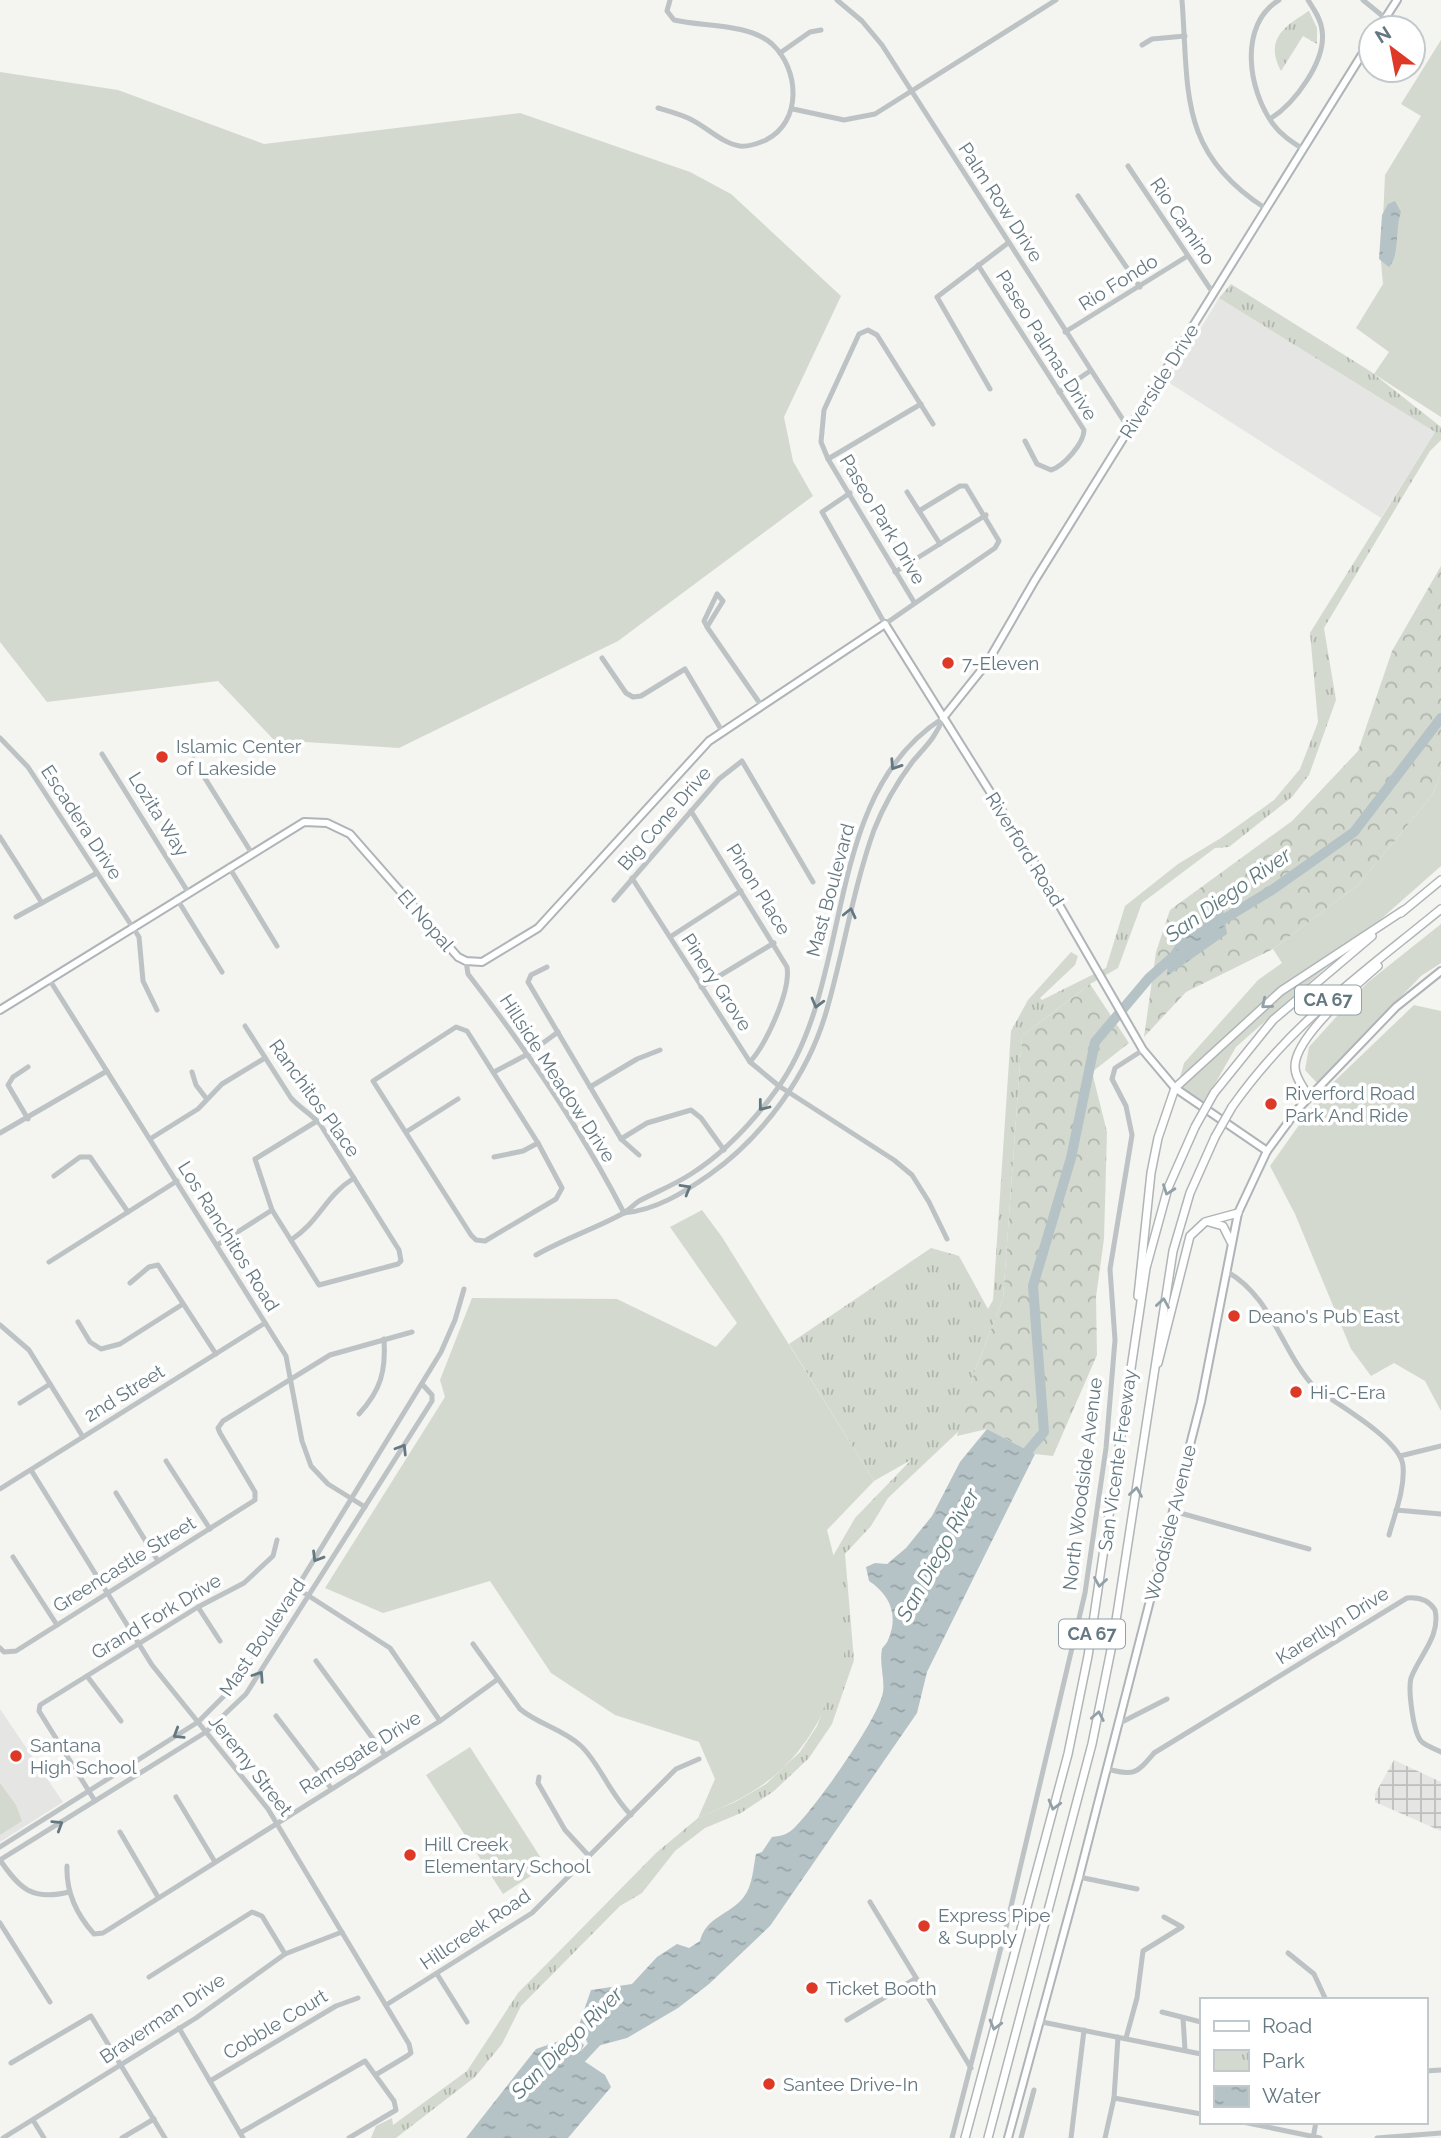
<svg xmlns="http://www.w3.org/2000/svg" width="1441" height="2138" viewBox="0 0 1441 2138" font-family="Raleway,sans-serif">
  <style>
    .built { fill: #e5e5e4 }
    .industrial { fill: url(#industrial-grid) }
    .grass { fill: #d4d9cf }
    .forest { fill: url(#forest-crowns) }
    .park { fill: url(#park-tufts) }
    .water { fill: url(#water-ripples) }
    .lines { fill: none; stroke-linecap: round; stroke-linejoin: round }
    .river { stroke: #b5c3c6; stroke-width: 10 }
    .major-casing { stroke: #aeb4b7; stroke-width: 10 }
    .highway-casing { stroke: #b0b5b7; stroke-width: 10 }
    .minor { stroke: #bdc2c4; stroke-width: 5 }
    .major { stroke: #fff; stroke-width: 6 }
    .highway { stroke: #fff; stroke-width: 7 }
    .highway-bridge-casing { stroke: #b0b5b7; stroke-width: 10; stroke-linecap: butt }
    .highway-bridge { stroke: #fff; stroke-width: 7 }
    .oneway { stroke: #647881 }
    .oneway2 { stroke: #92a0a7 }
    .poi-dot { fill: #de3826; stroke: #fff; stroke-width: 2.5 }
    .labels { text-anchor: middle; stroke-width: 7; stroke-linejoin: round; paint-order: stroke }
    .shield { fill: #fff; stroke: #92a0a7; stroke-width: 2 }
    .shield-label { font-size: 18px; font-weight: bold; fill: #647881 }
    .street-label { font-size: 19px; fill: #647881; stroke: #fff }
    .poi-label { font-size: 19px; fill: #647881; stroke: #fff; text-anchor: start }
    .water-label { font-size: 21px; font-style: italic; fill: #5f7a7e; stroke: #fff }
  </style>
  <defs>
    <pattern id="industrial-grid" width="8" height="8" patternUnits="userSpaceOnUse" patternTransform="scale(1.75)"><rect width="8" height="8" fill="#e5e5e4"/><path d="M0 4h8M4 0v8" fill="none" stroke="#bdbebe"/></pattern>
    <pattern id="forest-crowns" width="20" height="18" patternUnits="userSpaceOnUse" patternTransform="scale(1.75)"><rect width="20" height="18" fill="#d4d9cf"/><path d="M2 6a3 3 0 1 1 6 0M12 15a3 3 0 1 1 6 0" fill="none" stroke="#b0b5ad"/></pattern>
    <pattern id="park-tufts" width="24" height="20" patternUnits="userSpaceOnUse" patternTransform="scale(1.75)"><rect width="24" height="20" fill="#d4d9cf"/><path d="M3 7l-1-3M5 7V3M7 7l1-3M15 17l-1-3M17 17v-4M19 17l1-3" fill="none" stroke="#b0b5ad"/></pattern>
    <pattern id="water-ripples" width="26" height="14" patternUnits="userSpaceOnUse" patternTransform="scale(1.75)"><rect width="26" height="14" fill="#b5c3c6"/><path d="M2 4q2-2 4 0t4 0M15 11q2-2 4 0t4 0" fill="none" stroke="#97a3a6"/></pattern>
  </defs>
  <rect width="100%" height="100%" fill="#f4f4f0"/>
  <g class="built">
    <polygon points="1219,298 1435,432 1381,518 1168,382"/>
    <polygon points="0,1709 63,1802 0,1842"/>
  </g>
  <polygon class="industrial" points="1394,1760 1441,1782 1441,1831 1375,1802 1375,1794"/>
  <g class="grass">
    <polygon points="1441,40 1441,417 1374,374 1389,352 1356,328 1383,284 1381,262 1385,175 1421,116 1401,104"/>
    <polygon points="0,72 118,90 264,144 520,113 690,172 731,194 841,296 784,417 793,461 813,496 618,641 399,748 274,740 218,681 47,702 0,642"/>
    <polygon points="1441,772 1441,866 1236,1047 1204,1103 1178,1085 1184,1063 1258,980 1282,963 1273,949 1359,884 1433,794"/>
    <polygon points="1441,924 1441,963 1421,976 1317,1083 1305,1070 1309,1047 1367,983"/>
    <polygon points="1414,1005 1441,1011 1441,1411 1425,1381 1394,1363 1371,1376 1351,1349 1295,1214 1270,1166 1321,1094"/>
    <path d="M702,1210L722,1237L874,1481L827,1530C836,1564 850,1622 848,1657C847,1669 836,1684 831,1696C799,1765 768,1789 698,1818L715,1779L699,1742L615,1715L551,1673L490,1581L383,1613L325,1588L445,1397L440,1380L472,1298L617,1299L716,1347L737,1323L670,1227Z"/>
    <polygon points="470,1747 546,1866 503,1894 426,1775"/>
    <polygon points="0,1783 16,1805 22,1821 0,1835"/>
  </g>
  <g class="forest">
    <polygon points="1441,566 1441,772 1433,794 1359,884 1273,949 1186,992 1144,1037 1156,952 1170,910 1292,821 1358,751 1392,651"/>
    <polygon points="1090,984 1129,1043 1092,1072 1107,1132 1104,1239 1096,1297 1097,1355 1053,1456 1035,1454 987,1429 957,1436 974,1373 1003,1299 1022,1036"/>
  </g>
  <g class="park">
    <path d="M1309,11L1317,28V44L1303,36L1281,71C1264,39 1285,26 1309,11Z"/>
    <polygon points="1231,284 1370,371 1441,427 1441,440 1430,451 1324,628 1336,700 1309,775 1292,797 1229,847 1215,848 1142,903 1118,968 1090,984 1022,1036 1003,1299 974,1373 960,1430 888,1498 871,1526 845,1554 854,1660 832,1724 809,1758 774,1791 741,1813 705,1828 675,1851 642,1893 620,1906 521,2006 502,2044 475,2077 396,2138 371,2138 376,2126 392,2118 393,2125 467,2071 518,1993 656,1853 698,1818 735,1802 766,1784 800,1752 817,1726 844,1655 842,1606 833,1556 855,1518 911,1460 874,1481 789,1344 931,1248 959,1256 988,1309 993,1300 1011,1031 1028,1000 1071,952 1078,956 1075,965 1040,998 1042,1000 1106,968 1125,906 1178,864 1221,838 1274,800 1300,769 1318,722 1310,633 1435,432 1219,298"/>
  </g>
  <g class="water">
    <path d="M1395,201L1401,212C1395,227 1400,256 1389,267L1379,259L1382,215L1388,204Z"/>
    <path d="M1223,909L1227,934L1167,976C1168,936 1193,928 1223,909Z"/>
    <path d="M987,1429L1035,1454L927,1672L917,1713L770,1926L709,1984L678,2008L627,2038L590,2048L579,2025L591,1990L632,1984L657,1957L677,1944L689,1948L700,1941C706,1917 729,1915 743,1898C753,1886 753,1868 756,1854L762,1852L772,1837C782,1836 789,1834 796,1826C817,1805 879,1718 883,1692C885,1679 879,1663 882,1649C883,1647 887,1643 888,1640C899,1615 890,1595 869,1581L866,1567L875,1563L887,1564L906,1548L932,1516L960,1462Z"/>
    <polygon points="574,2036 584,2045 578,2057 605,2075 611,2087 568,2138 466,2138 536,2049"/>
  </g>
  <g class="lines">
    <g class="river">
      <polyline points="1214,925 1272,890 1354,832 1441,718"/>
      <polyline points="1021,1459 1044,1432 1033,1286 1071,1158 1095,1042 1149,978 1175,955"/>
      <polyline points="572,2068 600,2038"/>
    </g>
    <defs>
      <g id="major">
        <polyline points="1379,28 1397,0"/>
        <polyline points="943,718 987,663 1035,580 1371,40"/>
        <polyline points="0,1010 304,822 327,823 350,834 458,957 466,961 482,962 538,928 709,741 885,624 1039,870 1143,1050 1175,1088 1267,1151"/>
        <polyline points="1008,2138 1079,1877 1201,1402 1238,1213 1267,1151 1298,1109 1396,1007 1441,971"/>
      </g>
      <g id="highway">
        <polyline points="1401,913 1441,880"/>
        <polyline points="1214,1093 1273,1020 1372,936"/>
        <path d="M1309,1097C1304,1088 1295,1078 1295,1067C1294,1038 1357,984 1378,966"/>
        <path d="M1232,1107C1291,1023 1363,973 1441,909"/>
        <polyline points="1209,1222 1223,1226 1231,1242"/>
        <polyline points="1138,1296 1151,1173 1158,1138 1175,1088 1281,991 1404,910"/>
        <polyline points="1158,1363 1190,1236 1205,1222 1238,1213"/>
        <polyline points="965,2138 1068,1754 1088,1656 1146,1268 1168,1188 1195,1127"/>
        <polyline points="988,2138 1092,1744 1113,1640 1173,1251 1190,1193 1215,1137"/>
      </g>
    </defs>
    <use href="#major" class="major-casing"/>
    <use href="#highway" class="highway-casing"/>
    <g class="minor">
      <polyline points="837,0 862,21 882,45 1129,429"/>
      <path d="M1182,0C1189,92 1178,152 1265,208"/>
      <path d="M1279,0C1238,25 1248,90 1273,124C1281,135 1292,142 1303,149"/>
      <polyline points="1363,0 1385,18"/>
      <polyline points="1142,45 1152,39 1185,36"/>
      <polyline points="780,53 810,32 821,30"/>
      <path d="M658,108C668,111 679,114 688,118C706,126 721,143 740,146C749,147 759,143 766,140C802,122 800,70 772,44C748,23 704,27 674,20L667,11L670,0"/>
      <polyline points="793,109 844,120 875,114 1056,0"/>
      <path d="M1270,119C1294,104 1327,61 1322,30C1321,19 1314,10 1308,0"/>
      <polyline points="1128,166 1213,293"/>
      <polyline points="1078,196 1140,287"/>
      <path d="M978,265L1084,430C1084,443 1064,466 1051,470L1037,464L1025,441"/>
      <polyline points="1065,332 1186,257"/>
      <polyline points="990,389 937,297 1008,243"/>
      <polyline points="1059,392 1090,371"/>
      <polyline points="828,459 921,404"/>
      <polyline points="907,492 940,544"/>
      <polyline points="850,493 822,512 885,624 995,548 999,541 966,486 960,486 919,511"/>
      <polyline points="895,572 986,515"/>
      <polyline points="914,602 828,459 821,442 824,410 859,334 868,330 877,335 933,424"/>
      <polyline points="707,627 723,601 717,594 704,621 707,627 761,705"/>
      <polyline points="602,658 626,693 633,697 641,696 685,669 722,731"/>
      <polyline points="0,738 28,767 139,937 143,981 157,1010"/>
      <polyline points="102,754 188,892"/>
      <polyline points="193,759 251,852"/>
      <path d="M691,811L787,967C791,991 766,1044 750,1062"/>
      <polyline points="0,837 42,903"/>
      <polyline points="229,867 277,946"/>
      <polyline points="632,878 750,1062 779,1086 894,1160 912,1175 929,1202 947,1239"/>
      <polyline points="177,899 222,972"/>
      <polyline points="614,900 719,779 742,761 813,882"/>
      <polyline points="16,917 97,873"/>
      <polyline points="670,937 741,891"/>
      <path d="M466,961L468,974C526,1049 581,1129 624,1213"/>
      <polyline points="547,967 531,975 528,982 621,1139 639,1155"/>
      <polyline points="49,979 286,1356 302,1441 311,1466 328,1484 365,1507"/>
      <polyline points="701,987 774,943"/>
      <path d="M245,1026L291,1098C300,1108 311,1114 320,1124L399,1250L401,1261L398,1264L319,1285L272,1210L255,1159L317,1121"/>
      <polygon points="456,1027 467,1031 538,1143 562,1188 556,1199 485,1241 476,1240 471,1235 373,1081"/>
      <polyline points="192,1072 196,1085 206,1098"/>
      <polyline points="494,1072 528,1054 558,1032"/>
      <polyline points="590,1087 637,1059 660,1050"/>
      <polyline points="28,1119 8,1085 13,1077 28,1067"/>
      <polyline points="406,1132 458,1099"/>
      <polyline points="0,1133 107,1071"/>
      <polyline points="150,1139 198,1109 222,1084 265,1058"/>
      <polyline points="621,1139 647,1123 691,1110 701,1118 724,1150"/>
      <polyline points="494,1157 523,1151 538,1143"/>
      <polyline points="54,1176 80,1157 90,1157 128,1212"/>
      <path d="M624,1213C656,1210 683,1193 709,1175C764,1136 809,1074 827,1009C844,950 853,889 874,830C883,807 898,781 913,761C926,746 936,737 943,718"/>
      <path d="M291,1240C320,1221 325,1196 354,1178"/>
      <polyline points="217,1245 272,1210"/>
      <path d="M536,1255C564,1239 594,1229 622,1214C628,1211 633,1205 639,1201C656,1192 674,1185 691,1174C726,1152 753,1122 777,1089C856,980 820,796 943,718"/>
      <polyline points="49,1262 177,1181"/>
      <path d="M1226,1271C1273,1297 1281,1352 1316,1389C1337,1404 1401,1440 1403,1466C1405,1489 1395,1513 1389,1535"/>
      <polyline points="130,1283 149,1267 158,1265 216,1354"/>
      <polyline points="78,1322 90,1342 101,1349 120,1344 183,1304"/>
      <polyline points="0,1325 29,1350 83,1437"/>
      <polyline points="20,1403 50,1384"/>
      <path d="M359,1414C381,1390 386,1371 384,1339"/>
      <polyline points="1400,1456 1441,1446"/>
      <polyline points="166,1461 210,1529"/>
      <polyline points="31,1470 152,1665 268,1809 409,2044 411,2053 407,2056 377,2074"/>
      <polyline points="0,1489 265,1323"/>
      <polyline points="116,1493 158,1561"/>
      <polyline points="1396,1510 1441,1514"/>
      <polyline points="1173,1511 1309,1549"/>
      <polyline points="13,1557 57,1625"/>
      <polyline points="298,1589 390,1648 440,1721"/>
      <polyline points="198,1607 220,1641"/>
      <path d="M473,1644L520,1709C538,1724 562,1729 580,1745C599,1762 609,1793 631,1815"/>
      <polyline points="0,1648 4,1652 16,1651 255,1500 255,1492 220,1433 218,1428 223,1421 330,1355 412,1332"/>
      <polyline points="316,1661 385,1755"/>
      <polyline points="87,1676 121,1721"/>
      <polyline points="276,1716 331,1788"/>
      <polyline points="1118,1724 1167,1699"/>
      <path d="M1107,1769C1135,1776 1136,1774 1154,1753L1407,1598C1418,1597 1429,1600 1435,1610C1441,1636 1419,1656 1411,1678C1408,1689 1413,1734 1422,1742C1427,1746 1435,1749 1441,1752"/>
      <polyline points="539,1777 538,1783 565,1830 589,1856"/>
      <polyline points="176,1797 215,1862"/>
      <polyline points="95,1801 39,1711 40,1705 198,1607 244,1583 273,1556 277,1540"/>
      <polyline points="120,1832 158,1897"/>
      <polyline points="0,1847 198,1722 241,1679 441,1352 455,1320 464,1289"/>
      <polyline points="0,1860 206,1732 246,1694 432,1401 432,1395 422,1384"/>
      <path d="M0,1860C20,1889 32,1901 69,1892"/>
      <path d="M67,1866C66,1892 77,1915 94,1934L103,1933L440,1721L498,1679"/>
      <polyline points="1079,1877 1137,1889"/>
      <polyline points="870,1902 971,2068"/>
      <polyline points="0,1923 50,2002"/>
      <polyline points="1288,1953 1314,1974 1326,2000"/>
      <polyline points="437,1974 467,2022"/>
      <polyline points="149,1977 252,1912 262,1916 285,1954"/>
      <polyline points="386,2005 532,1913 676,1769 699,1759"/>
      <polyline points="1162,2012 1201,2022"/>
      <polyline points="1183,2018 1185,2050"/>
      <polyline points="847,2020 915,1979"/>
      <polyline points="1037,2021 1201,2054"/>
      <polyline points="179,2028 243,2138"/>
      <polyline points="1126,2038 1137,1998 1143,1951 1182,1927 1164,1917"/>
      <polyline points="11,2063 91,2016 165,2138"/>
      <polyline points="1425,2071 1441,2070"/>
      <polyline points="210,2081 336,2006 358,1998"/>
      <polyline points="1114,2098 1201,2114"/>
      <polyline points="33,2120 44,2138"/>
      <polyline points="1243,2122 1320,2138"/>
      <polyline points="240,2133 365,2061 394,2101 396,2110 349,2138"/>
      <polyline points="3,2138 196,2018 285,1954 342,1932"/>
      <polyline points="122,2138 154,2119"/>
      <polyline points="952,2138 1004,1936 1085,1593 1106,1448 1115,1340 1110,1269 1132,1135 1126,1106 1112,1079 1115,1068 1143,1050"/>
      <polyline points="1021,2138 1034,2090"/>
      <polyline points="1071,2138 1084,2030"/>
      <polyline points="1105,2138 1114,2098 1118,2037"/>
      <polyline points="1313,2138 1316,2122"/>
      <polyline points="1377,2138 1441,2133"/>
    </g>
    <use href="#major" class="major"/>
    <use href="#highway" class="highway"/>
    <defs>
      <g id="highway-bridge">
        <polyline points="1195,1127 1214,1093"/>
        <polyline points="1215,1137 1232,1107"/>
      </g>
    </defs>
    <use href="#highway-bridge" class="highway-bridge-casing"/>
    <use href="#highway-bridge" class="highway-bridge"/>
  </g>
  <defs><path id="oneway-chevron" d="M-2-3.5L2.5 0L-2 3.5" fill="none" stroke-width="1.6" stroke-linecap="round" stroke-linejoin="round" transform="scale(1.75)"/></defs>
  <g class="oneway">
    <use href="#oneway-chevron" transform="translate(895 765) rotate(123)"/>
    <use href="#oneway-chevron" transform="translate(850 913) rotate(-77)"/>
    <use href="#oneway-chevron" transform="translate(817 1003) rotate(105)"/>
    <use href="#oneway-chevron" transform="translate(763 1106) rotate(128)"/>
    <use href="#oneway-chevron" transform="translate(686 1189) rotate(-30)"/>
    <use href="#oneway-chevron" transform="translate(402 1449) rotate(-58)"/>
    <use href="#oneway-chevron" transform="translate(317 1557) rotate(121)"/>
    <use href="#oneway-chevron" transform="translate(259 1676) rotate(-56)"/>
    <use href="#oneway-chevron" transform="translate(178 1734) rotate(148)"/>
    <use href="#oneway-chevron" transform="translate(58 1825) rotate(-32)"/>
  </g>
  <g class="oneway2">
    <use href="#oneway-chevron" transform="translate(1266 1004) rotate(140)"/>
    <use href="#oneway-chevron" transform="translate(1168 1190) rotate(110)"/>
    <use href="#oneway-chevron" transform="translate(1163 1303) rotate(-81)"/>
    <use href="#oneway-chevron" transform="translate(1136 1492) rotate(-81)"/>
    <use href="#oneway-chevron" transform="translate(1100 1582) rotate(99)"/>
    <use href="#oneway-chevron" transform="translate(1098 1716) rotate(-79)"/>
    <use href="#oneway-chevron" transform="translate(1054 1805) rotate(105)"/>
    <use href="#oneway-chevron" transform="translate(995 2025) rotate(105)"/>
  </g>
  <g class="poi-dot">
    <circle cx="948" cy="663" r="7"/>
    <circle cx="162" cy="757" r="7"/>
    <circle cx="1271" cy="1104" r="7"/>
    <circle cx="1234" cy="1316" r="7"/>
    <circle cx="1296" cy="1392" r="7"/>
    <circle cx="16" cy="1756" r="7"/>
    <circle cx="410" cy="1855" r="7"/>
    <circle cx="924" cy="1926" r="7"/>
    <circle cx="812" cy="1988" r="7"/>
    <circle cx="769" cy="2084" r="7"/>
  </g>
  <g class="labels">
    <g class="shield">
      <rect x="1295" y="985.5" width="66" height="29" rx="5"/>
      <rect x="1059" y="1619.5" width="66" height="29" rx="5"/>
    </g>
    <g class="shield-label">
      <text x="1328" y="1006">CA 67</text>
      <text x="1092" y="1640">CA 67</text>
    </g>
    <g class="street-label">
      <text transform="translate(1001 202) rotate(57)" y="7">Palm Row Drive</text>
      <text transform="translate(1183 221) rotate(56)" y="7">Rio Camino</text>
      <text transform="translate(1118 282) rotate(-32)" y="7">Rio Fondo</text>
      <text transform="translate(1047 345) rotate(58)" y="7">Paseo Palmas Drive</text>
      <text transform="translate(1159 381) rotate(-58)" y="7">Riverside Drive</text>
      <text transform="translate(883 519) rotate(59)" y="7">Paseo Park Drive</text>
      <text transform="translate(159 814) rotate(58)" y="7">Lozita Way</text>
      <text transform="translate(664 818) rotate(-49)" y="7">Big Cone Drive</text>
      <text transform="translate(82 822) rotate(57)" y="7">Escadera Drive</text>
      <text transform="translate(1025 849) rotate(58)" y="7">Riverford Road</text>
      <text transform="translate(759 889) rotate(58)" y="7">Pinon Place</text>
      <text transform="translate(830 890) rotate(-75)" y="7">Mast Boulevard</text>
      <text transform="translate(426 920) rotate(49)" y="7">El Nopal</text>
      <text transform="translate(717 982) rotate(57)" y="7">Pinery Grove</text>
      <text transform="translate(558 1078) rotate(57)" y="7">Hillside Meadow Drive</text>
      <text transform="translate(315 1098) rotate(54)" y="7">Ranchitos Place</text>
      <text transform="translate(229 1236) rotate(58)" y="7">Los Ranchitos Road</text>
      <text transform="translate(124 1393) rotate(-32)" y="7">2nd Street</text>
      <text transform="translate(1117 1460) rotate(-82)" y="7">San Vicente Freeway</text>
      <text transform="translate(1082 1484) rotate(-83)" y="7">North Woodside Avenue</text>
      <text transform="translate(1170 1523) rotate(-76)" y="7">Woodside Avenue</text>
      <text transform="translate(124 1564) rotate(-32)" y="7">Greencastle Street</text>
      <text transform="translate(156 1616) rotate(-31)" y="7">Grand Fork Drive</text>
      <text transform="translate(1332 1625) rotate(-32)" y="7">Karerllyn Drive</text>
      <text transform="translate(262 1637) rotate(-56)" y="7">Mast Boulevard</text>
      <text transform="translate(360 1752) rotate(-32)" y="7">Ramsgate Drive</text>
      <text transform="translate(251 1765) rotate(52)" y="7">Jeremy Street</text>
      <text transform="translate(475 1929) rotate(-34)" y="7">Hillcreek Road</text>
      <text transform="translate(162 2018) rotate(-34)" y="7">Braverman Drive</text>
      <text transform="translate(275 2024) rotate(-31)" y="7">Cobble Court</text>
    </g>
    <g class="poi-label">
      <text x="962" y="670">7-Eleven</text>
      <text x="176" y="753">Islamic Center<tspan x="176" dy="22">of Lakeside</tspan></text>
      <text x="1285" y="1100">Riverford Road<tspan x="1285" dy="22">Park And Ride</tspan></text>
      <text x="1248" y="1323">Deano's Pub East</text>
      <text x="1310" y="1399">Hi-C-Era</text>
      <text x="30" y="1752">Santana<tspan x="30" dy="22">High School</tspan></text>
      <text x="424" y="1851">Hill Creek<tspan x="424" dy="22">Elementary School</tspan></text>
      <text x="938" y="1922">Express Pipe<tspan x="938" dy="22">&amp; Supply</tspan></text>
      <text x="826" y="1995">Ticket Booth</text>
      <text x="783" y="2091">Santee Drive-In</text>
    </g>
    <g class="water-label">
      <text transform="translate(1228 895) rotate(-35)" y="7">San Diego River</text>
      <text transform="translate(938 1555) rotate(-61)" y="7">San Diego River</text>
      <text transform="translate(567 2043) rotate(-45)" y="7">San Diego River</text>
    </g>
  </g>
  <rect x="1200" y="1998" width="228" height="126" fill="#ffffff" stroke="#c1c9cd" stroke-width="2"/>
  <rect x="1214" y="2021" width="35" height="10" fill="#ffffff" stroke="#c1c9cd" stroke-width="2"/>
  <text x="1262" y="2033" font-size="21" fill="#647881">Road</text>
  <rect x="1214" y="2050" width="35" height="21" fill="url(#park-tufts)" stroke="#c1c9cd" stroke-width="2"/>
  <text x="1262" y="2068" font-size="21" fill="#647881">Park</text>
  <rect x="1214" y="2086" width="35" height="21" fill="url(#water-ripples)" stroke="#c1c9cd" stroke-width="2"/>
  <text x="1262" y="2103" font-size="21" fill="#647881">Water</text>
  <g transform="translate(1392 49) rotate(328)"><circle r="33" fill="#ffffff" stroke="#c1c9cd" stroke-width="2"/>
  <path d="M0-5L12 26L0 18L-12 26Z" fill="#de3826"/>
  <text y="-10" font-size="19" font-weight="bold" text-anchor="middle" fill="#647881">N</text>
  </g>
</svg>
